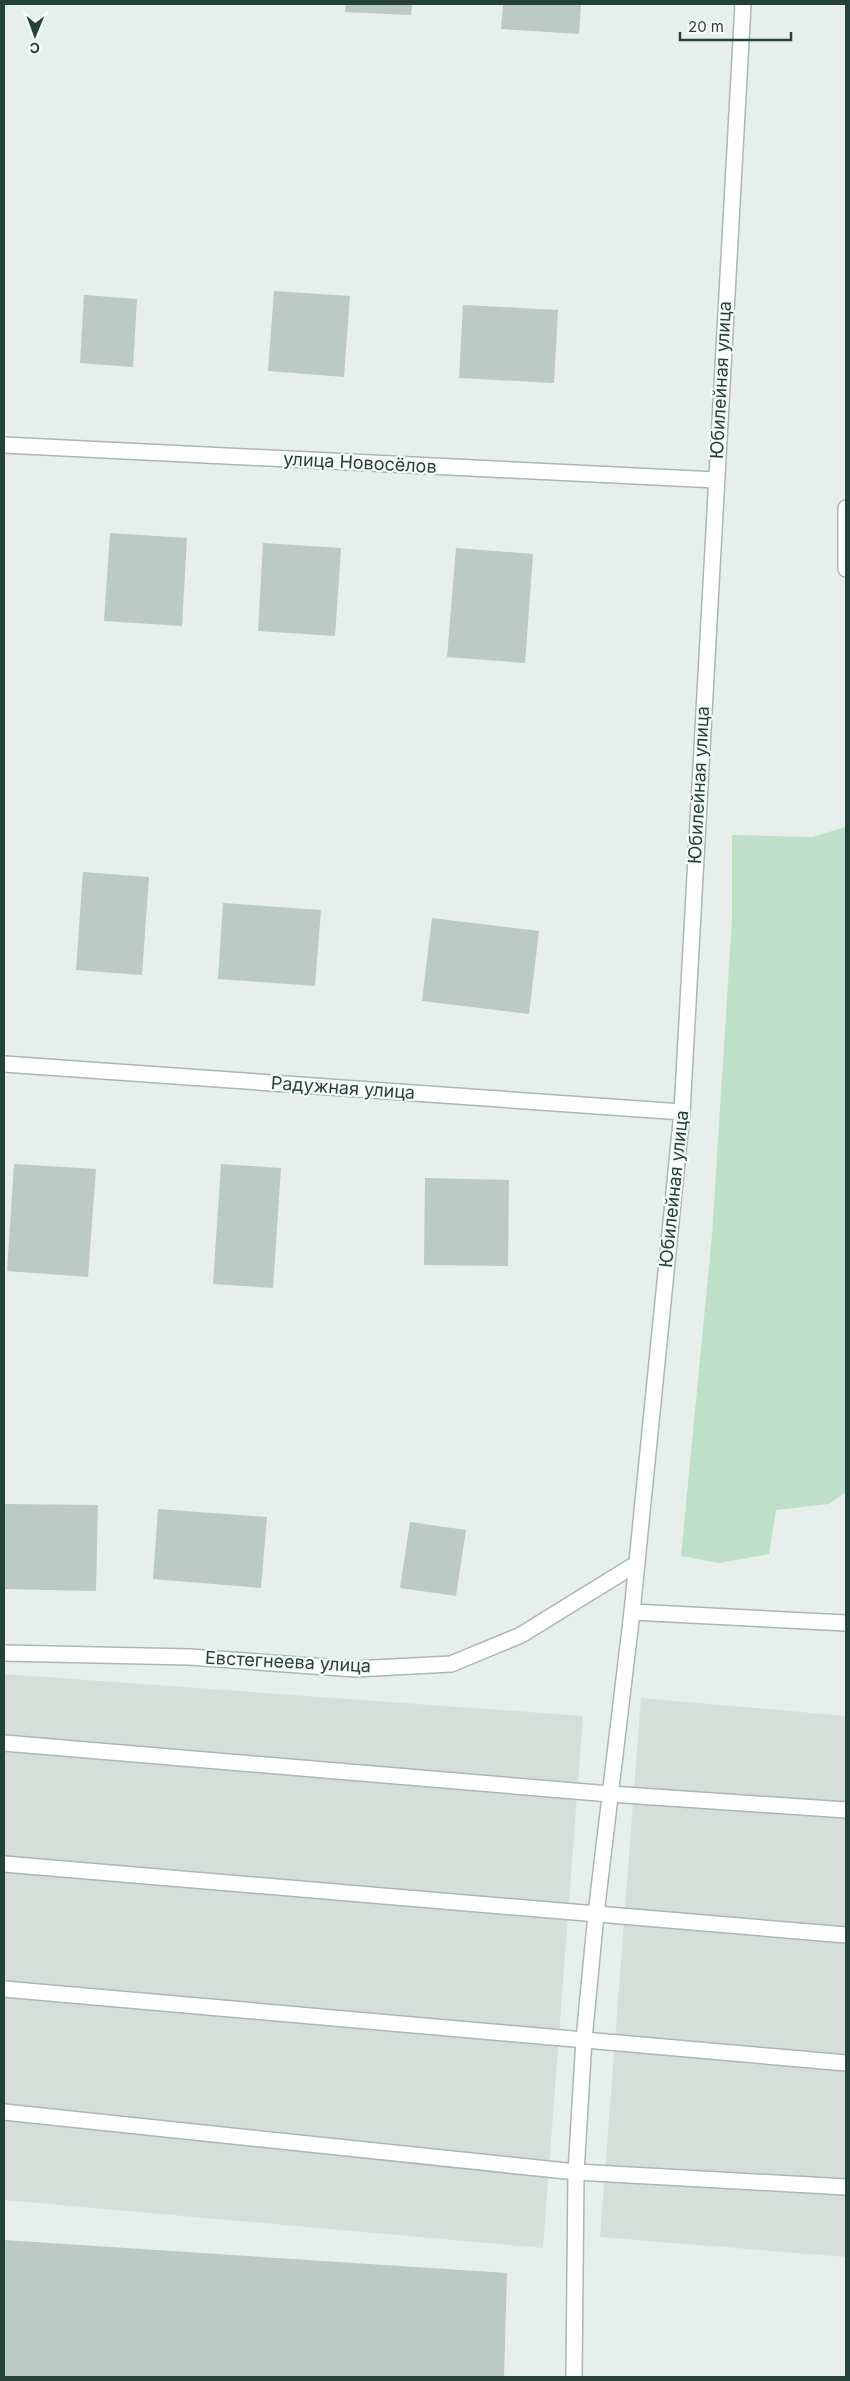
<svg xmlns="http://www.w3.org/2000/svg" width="850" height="2381" viewBox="0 0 850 2381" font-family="Inter,sans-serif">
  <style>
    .built { fill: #d4dfda }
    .green { fill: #bfe0c8 }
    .building { fill: #bbcac4 }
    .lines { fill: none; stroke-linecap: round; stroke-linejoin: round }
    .lane-casing { stroke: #a8b8b2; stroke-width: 18 }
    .street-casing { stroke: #a8b8b2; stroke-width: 18 }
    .lane { stroke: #fff; stroke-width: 15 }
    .street { stroke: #fff; stroke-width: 15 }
    .labels { text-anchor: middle; stroke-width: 4.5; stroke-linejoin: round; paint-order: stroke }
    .street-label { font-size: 18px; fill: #24423a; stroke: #f7fbf9 }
  </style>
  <rect width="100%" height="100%" fill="#e6efeb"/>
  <g class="built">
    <polygon points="4,1674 583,1716 543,2248 4,2200"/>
    <polygon points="641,1698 846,1716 846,2257 600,2237"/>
  </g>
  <polygon class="green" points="846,827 846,1492 829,1504 776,1510 769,1554 719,1563 681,1556 712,1235 732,919 732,835 812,837"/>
  <g class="building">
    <polygon points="346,4 412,4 411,15 345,12"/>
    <polygon points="503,4 581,4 579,34 501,29"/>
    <polygon points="274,291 350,296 344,377 268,371"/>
    <polygon points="84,295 137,299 133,367 80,363"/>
    <polygon points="463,305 558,310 554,383 459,378"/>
    <polygon points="110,533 187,538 182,626 104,621"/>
    <polygon points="263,543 341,548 335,636 258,631"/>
    <polygon points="456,548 533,554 525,663 447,657"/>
    <polygon points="83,872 149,877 142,975 76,970"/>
    <polygon points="223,903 321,910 315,986 218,979"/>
    <polygon points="432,918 539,931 529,1014 422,1001"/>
    <polygon points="14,1164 96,1169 88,1277 7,1271"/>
    <polygon points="221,1164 281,1168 273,1288 213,1284"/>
    <polygon points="425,1178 509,1180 508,1266 424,1265"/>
    <polygon points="4,1504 98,1505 96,1591 4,1589"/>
    <polygon points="158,1509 267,1517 261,1588 153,1579"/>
    <polygon points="410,1522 466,1530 456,1596 400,1588"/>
    <polygon points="4,2240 507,2273 504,2377 4,2377"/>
  </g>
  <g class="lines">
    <defs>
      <g id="lane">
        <polyline points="632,1612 846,1623"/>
        <polyline points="4,1743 610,1794 846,1810"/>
        <polyline points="4,1864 846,1935"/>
        <polyline points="4,1989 846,2063"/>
        <polyline points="4,2112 576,2172 846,2187"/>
      </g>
      <g id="street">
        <polyline points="4,445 716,480"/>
        <polyline points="846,508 846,569"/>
        <polyline points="4,1064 682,1112"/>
        <polyline points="4,1653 190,1657 355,1669 451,1664 521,1635 636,1564"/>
        <polyline points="574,2377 576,2172 584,2039 596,1914 632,1612 682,1112 743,4"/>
      </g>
    </defs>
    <use href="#lane" class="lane-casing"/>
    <use href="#street" class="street-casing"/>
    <use href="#lane" class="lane"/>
    <use href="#street" class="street"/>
  </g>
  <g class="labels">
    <g class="street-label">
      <text transform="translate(721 380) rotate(-87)" y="6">Юбилейная улица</text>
      <text transform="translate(360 463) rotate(3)" y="6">улица Новосёлов</text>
      <text transform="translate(699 785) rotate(-87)" y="6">Юбилейная улица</text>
      <text transform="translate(343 1088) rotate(4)" y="6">Радужная улица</text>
      <text transform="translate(674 1189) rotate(-84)" y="6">Юбилейная улица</text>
      <text transform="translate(288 1662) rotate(3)" y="6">Евстегнеева улица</text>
    </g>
  </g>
  <rect width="850" height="2381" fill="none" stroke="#24423a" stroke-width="10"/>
  <g transform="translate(35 35) rotate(181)" stroke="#f7fbf9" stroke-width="4" paint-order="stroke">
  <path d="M0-4L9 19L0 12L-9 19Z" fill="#24423a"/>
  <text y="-8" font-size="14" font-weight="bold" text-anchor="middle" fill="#24423a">С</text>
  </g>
  <path d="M680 32v8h111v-8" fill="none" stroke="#24423a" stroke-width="2.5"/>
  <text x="688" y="32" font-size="15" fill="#24423a" stroke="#f7fbf9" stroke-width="4" paint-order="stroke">20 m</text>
</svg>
